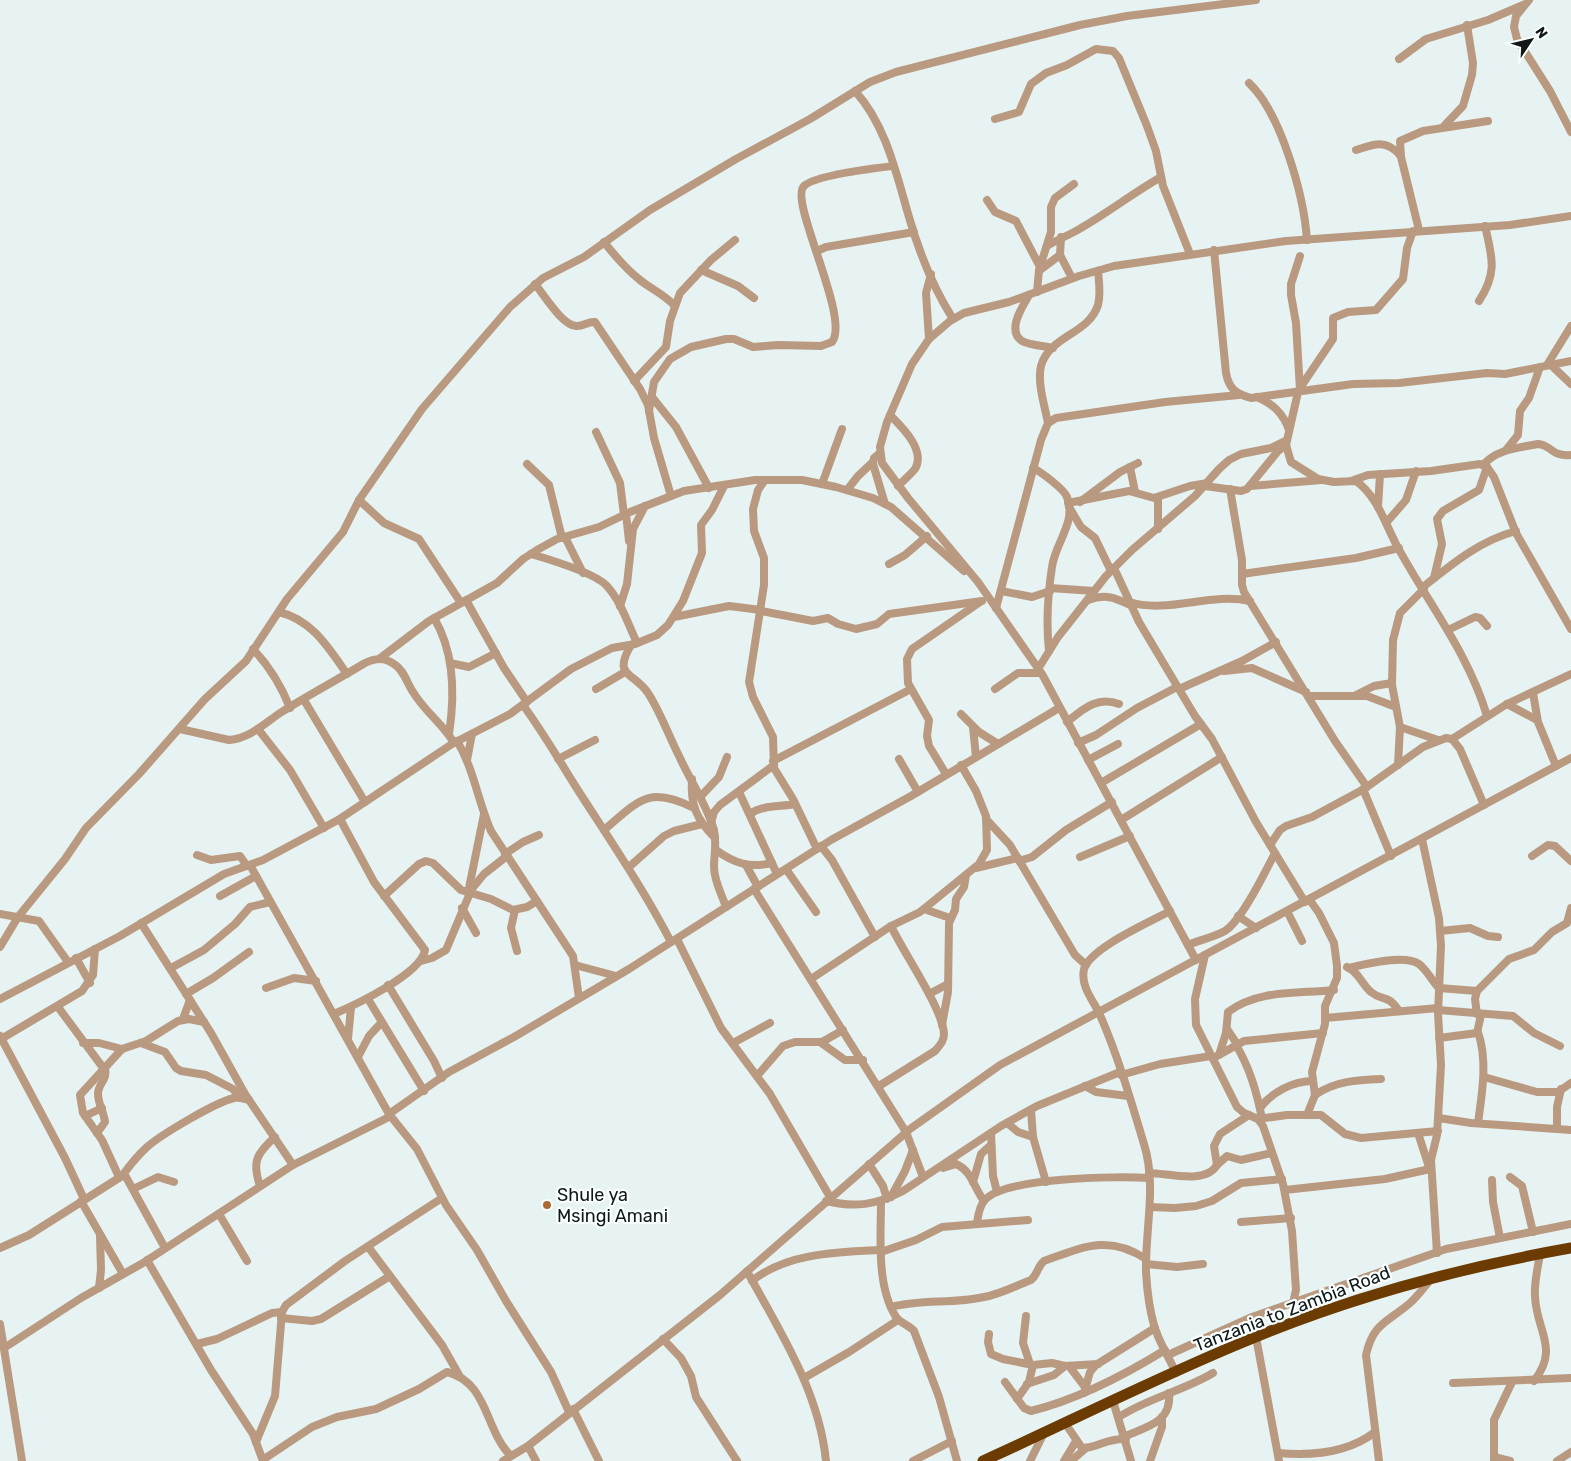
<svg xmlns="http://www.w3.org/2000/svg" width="1571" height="1461" viewBox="0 0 1571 1461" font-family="Rubik,sans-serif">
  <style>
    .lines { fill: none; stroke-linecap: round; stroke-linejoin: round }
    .minor { stroke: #b99a80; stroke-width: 8 }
    .highway { stroke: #6c3b02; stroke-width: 11 }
    .poi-dot { fill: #a96b30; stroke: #f8fffe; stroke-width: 2 }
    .labels { text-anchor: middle; stroke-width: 4.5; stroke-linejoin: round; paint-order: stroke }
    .poi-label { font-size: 18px; fill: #131717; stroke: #f8fffe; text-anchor: start }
    .street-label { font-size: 18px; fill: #131717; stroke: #f8fffe }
  </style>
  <rect width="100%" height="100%" fill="#e7f3f2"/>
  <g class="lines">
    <g class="minor">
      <polyline points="1529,0 1516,16 1514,27 1517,39 1550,91 1571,132"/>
      <polyline points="1399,59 1426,39 1488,20 1523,5"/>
      <path d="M1249,83C1281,113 1304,196 1307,240"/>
      <path d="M855,91C886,125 896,173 909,217C919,252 934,289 953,319"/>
      <polyline points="995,119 1019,112 1031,84 1046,73 1067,65 1096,49 1113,51 1119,58 1147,126 1156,151 1163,186 1190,254"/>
      <polyline points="1444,126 1463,106 1472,75 1473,63 1467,25"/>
      <path d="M1356,150C1374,144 1386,139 1400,155"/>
      <polyline points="987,200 995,212 1016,221 1040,267"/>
      <polyline points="1419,230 1401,157 1400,141 1423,131 1488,121"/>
      <polyline points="1061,237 1060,255 1072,278"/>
      <path d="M604,242C615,256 626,269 640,280C651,289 664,294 675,306"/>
      <path d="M1047,246C1058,239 1070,235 1081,228C1109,212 1133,193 1161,177"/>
      <path d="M1214,250L1226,373C1229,389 1236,394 1251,398L1353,384L1399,383L1487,373L1505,374L1571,361"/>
      <polyline points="817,251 826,247 914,232"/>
      <polyline points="1300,256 1291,284 1291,295 1296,323 1300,390"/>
      <polyline points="701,270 738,286 754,298"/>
      <polyline points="1040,270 1060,255"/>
      <path d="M535,284C544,295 562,325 576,326C583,327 588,321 595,322L640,389L648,405L654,438L671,496"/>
      <polyline points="1037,292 1039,270 1051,232 1051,207 1055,198 1074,184"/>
      <path d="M1029,295C1023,306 1006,330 1022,341C1029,345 1044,346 1053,348"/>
      <path d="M1479,301C1498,272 1492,257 1485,226"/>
      <polyline points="929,339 926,293 931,274"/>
      <polyline points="1547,365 1571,326"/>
      <polyline points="1551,365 1571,384"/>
      <polyline points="634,381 666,347 670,321 680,293 711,260 735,240"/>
      <polyline points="1300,388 1333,339 1333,318 1348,312 1376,310 1403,279 1407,248 1413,231"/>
      <path d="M1298,392L1286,445L1291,462L1318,479L1334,482L1356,481C1377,496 1385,523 1396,544C1427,602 1468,652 1487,716"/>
      <polyline points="652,397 676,427 709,488"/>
      <path d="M1257,397C1273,404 1283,413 1289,430"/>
      <path d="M649,411L654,382L670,359L691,347L726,339H734L753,347L778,345L821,346L832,342C851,318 788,200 804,186C815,175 876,168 893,166"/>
      <path d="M890,415C902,427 926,450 915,469C910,475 904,480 898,486"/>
      <path d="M1048,423C1045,407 1037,383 1041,366C1049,336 1089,334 1098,305C1101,294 1099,282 1098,271"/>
      <polyline points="596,432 620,483 624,515"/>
      <polyline points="1506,450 1518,435 1520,411 1529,398 1540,367"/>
      <polyline points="880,453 874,458 873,464 885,504"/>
      <polyline points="527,464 549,485 562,538"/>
      <path d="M1483,465C1497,449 1518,448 1538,444C1552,445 1551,457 1571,455"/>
      <polyline points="1130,467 1135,492"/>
      <path d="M1033,468C1041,472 1064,489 1067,497C1077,522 1055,543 1052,567C1048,593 1046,623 1049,651"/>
      <polyline points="765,480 758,490 753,509 754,531 764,558 764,585 749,682 753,697 773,737 774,768 793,799 817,849"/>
      <polyline points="1351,481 1368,475 1431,471 1480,464 1487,467 1494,477 1516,533 1571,629"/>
      <polyline points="822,484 842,429"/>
      <polyline points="1205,486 1241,491 1247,489 1278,451 1286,445"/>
      <polyline points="1250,486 1322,480"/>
      <polyline points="1230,489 1242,560 1242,585 1244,592 1335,741 1367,787"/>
      <polyline points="847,490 858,476 873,462"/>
      <polyline points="359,500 384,523 419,539 461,603"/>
      <polyline points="1080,502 1120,472 1138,463"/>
      <polyline points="1068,503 1129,491 1154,498 1190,486 1208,483"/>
      <polyline points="1069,507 1081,527 1095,538 1111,571"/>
      <polyline points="1378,507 1380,474"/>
      <polyline points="626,514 629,541"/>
      <polyline points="1386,523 1406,500 1416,471"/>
      <polyline points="1158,529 1158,497"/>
      <polyline points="565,537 583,573"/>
      <path d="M531,554C548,559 594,573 606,585C621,601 628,624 637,643"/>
      <polyline points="889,564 905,555 927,536"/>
      <polyline points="1114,568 1139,622 1195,716 1212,739 1256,822 1305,902"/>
      <polyline points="1242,574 1356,558 1399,548"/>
      <polyline points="1434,578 1442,544 1437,519 1443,511 1479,490 1487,467"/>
      <path d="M1423,587C1452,564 1479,541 1516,531"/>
      <polyline points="1050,588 1094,591"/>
      <polyline points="1001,591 1032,597 1050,591"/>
      <polyline points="466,600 504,668 527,702"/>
      <path d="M1088,600C1105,594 1114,597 1130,605"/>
      <path d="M1129,602C1169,614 1210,592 1250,601"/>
      <polyline points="620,606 627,584 633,529 645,506"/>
      <polyline points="996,608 1041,440 1048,423 1056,418 1165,402 1239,395"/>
      <polyline points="761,611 813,621 828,618 838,624 856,629 877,624 889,614 982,601"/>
      <path d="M279,612C312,620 328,647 347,674"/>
      <polyline points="674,617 729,606 761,610"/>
      <path d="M434,618C455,653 455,695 449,734"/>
      <polyline points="1448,630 1475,617 1480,618 1487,626"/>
      <path d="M631,645C612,677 634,672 648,693C661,713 669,737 680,758C691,782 706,803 714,830C717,844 714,854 714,867C714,881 722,895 726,907"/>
      <path d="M253,649C270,667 281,685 290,708"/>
      <polyline points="379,659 429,621 497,583 523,559 537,550 557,539 599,527 630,512 684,491 755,480 802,480 836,487 873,498 891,507 964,571"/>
      <polyline points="450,663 469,667 496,653"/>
      <polyline points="1038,669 1058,637 1106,576 1132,550 1195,496 1219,469 1229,460 1241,454 1271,448 1287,440"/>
      <polyline points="1224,671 1252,668 1306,692"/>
      <polyline points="596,689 625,672"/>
      <polyline points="995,689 1018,673 1040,673"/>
      <polyline points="1179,689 1242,661 1276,642"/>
      <polyline points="1533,693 1538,722 1556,766"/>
      <polyline points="1308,696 1367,696 1396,707"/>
      <polyline points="1354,696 1374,686 1392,683"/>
      <polyline points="304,700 365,802"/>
      <polyline points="1507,704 1537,720"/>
      <path d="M523,705C545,735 563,767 583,798C614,846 645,892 671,942"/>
      <polyline points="961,714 979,732 998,744"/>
      <path d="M1067,722C1083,709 1097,696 1119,704"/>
      <polyline points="973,727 976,757"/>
      <polyline points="1400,727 1438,740"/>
      <path d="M180,729L229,740C250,738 264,724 280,713C308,695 337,680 365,663C375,658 384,657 394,664C404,670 407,683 413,692C425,712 443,724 454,743"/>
      <polyline points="258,729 290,770 324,828"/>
      <polyline points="1452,739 1507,704 1571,674"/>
      <path d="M457,741C474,769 478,802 491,831L573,956L579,998"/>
      <polyline points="1078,743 1096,735 1137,708 1177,687"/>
      <polyline points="558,759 595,740"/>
      <polyline points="899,759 918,792"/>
      <polyline points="467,760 472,734"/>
      <polyline points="1088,760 1118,744"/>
      <polyline points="773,761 911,689"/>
      <polyline points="1398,765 1400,727 1392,685 1393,640 1400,613 1424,589"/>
      <polyline points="946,774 929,746 927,736 929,720 908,683 907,659 912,649 980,602"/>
      <path d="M692,779C690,805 697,820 715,838"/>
      <polyline points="1101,783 1201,724"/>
      <polyline points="1363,789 1391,856"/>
      <polyline points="739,792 777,874"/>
      <polyline points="701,796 719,777 727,757"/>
      <path d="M750,814C762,805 780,807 795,804"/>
      <polyline points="986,819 1010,845 1075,955 1086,965"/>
      <polyline points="1121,820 1222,757"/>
      <polyline points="711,823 714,812 720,805 774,765"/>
      <path d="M604,830C639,800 649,785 694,808"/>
      <polyline points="1422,839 1439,918 1441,946 1438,1013 1441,1065 1437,1135 1431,1160 1437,1253"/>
      <polyline points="1270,845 1280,830 1286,826 1312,817 1364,789 1423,747 1446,738 1452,739 1460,749 1484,805"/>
      <polyline points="821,846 832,860 875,937"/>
      <path d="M716,850C735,864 750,868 772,863"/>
      <polyline points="505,854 523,842 539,835"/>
      <polyline points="197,855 211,860 240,856 247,866"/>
      <polyline points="1532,856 1548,845 1555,846 1571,861"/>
      <polyline points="1080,857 1130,836"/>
      <polyline points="1019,861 1032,857 1066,830 1112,802"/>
      <polyline points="250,865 389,1114 417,1149 446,1205 477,1250 506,1301 551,1372 569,1412"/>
      <polyline points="746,865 758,887"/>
      <polyline points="629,867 664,836 674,831 702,824"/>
      <polyline points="976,868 1018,858"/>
      <polyline points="786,869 816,912"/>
      <polyline points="754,889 906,1132 923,1177"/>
      <polyline points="470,891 484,874 507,856"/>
      <polyline points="468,893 484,814"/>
      <polyline points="220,896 256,876"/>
      <polyline points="384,896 419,864 426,861 433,863 461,890 491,899 513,910 527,907 537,901"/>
      <polyline points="462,908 476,933"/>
      <polyline points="924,909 950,918"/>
      <polyline points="515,910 511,928 517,951"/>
      <path d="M1170,911C1150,922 1090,948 1084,969C1080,987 1094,1001 1100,1015C1118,1056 1131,1101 1144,1144C1157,1186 1145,1229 1146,1272C1147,1289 1149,1308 1154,1325C1158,1341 1169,1357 1176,1373"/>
      <polyline points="1287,911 1302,941"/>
      <polyline points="0,914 39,921 68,962"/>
      <polyline points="1238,916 1256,928"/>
      <polyline points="141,923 211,1033 245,1094 293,1165"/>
      <polyline points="1440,931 1470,928 1488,936 1498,937"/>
      <polyline points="677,939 721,1028 770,1094 830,1197"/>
      <path d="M1188,945C1200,940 1214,937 1225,931C1242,920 1265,872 1275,853"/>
      <polyline points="0,947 18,917 65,859 86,828 139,774 205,699 246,661 287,599 343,532 359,500 422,409 510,307 543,278 584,257 650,210 736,159 810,119 870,82 896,72 1080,25 1127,16 1256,0"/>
      <polyline points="1205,955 1195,999 1196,1025 1237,1107 1244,1113 1258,1119 1263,1126 1283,1184 1292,1231 1296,1290 1293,1303"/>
      <polyline points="76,958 90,983"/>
      <polyline points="1196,960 1042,674 978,582 908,498 882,463 880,447 887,422 912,364 929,339 950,321 964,313 1009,302 1079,276 1114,266 1286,241 1510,225 1571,216"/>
      <polyline points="421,961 432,958 446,950 470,893"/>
      <polyline points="575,965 616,976"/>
      <path d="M1347,967C1359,972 1362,985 1371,992C1383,1002 1387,993 1399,1011"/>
      <polyline points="171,968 204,950 235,924 250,907 270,902"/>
      <path d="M1349,968C1365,964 1405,954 1419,964C1427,970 1432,981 1439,988L1477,991"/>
      <polyline points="811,979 891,926 920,912 979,864 987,850 986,816 976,791 961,765"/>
      <polyline points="388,985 434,1061 442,1078"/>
      <polyline points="266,988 294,978 316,981"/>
      <polyline points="186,994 213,978 249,952"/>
      <polyline points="929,994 948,984"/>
      <polyline points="0,999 120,936 224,874 263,860 338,820 452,744 510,714 571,669 612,648 635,644 657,635 668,625 683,601 702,553 701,525 712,510 724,486"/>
      <polyline points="368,999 424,1091"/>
      <polyline points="58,1007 104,1069"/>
      <polyline points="1438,1010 1513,1016 1534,1033 1560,1046"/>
      <path d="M334,1014C355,1005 421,974 425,950L374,882L340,819"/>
      <polyline points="1477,1014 1475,999 1477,991 1509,959 1534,950 1552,932 1567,923 1571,908"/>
      <polyline points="1325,1018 1438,1008"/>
      <polyline points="183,1019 190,1000"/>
      <polyline points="942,1025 948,992 949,923 955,910 956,899 964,887 966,875"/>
      <polyline points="1227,1029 1237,1044"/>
      <path d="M1478,1032C1488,1061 1482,1093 1478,1123"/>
      <polyline points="0,1036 65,1158 84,1199"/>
      <polyline points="1439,1038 1477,1033 1481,1015"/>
      <polyline points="1,1039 82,991 93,975 95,949"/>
      <polyline points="348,1039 351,1007"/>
      <polyline points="820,1042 845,1060 863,1060"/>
      <polyline points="83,1043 99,1043 122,1049"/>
      <polyline points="141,1043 165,1052 176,1068 181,1071 206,1075 233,1089 240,1097"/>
      <polyline points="733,1043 770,1023"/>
      <path d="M1236,1045C1250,1068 1257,1092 1262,1119"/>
      <path d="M1219,1055L1226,1033L1228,1012C1259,989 1298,994 1334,990"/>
      <polyline points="1217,1056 1244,1041 1323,1033"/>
      <polyline points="358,1057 369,1036 381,1023"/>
      <polyline points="1121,1075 1160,1064 1211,1056"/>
      <polyline points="757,1076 783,1046 795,1042 822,1042 843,1030"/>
      <polyline points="1484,1077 1537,1092 1558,1092 1571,1083"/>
      <path d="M879,1086L935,1051C940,1045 944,1041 944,1034C943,1009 903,952 891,926"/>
      <polyline points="1085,1086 1096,1092 1128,1096"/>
      <path d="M1315,1095C1335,1081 1357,1080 1381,1079"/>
      <path d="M1260,1108C1272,1092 1293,1081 1313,1081"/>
      <polyline points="1031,1110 1033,1137 1046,1182"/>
      <polyline points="389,1114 449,1072 514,1037 629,969 831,840 911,796 1059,708"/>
      <polyline points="1307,1115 1315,1095 1312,1072 1325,1024 1325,1006 1337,978 1337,966 1334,943 1319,913 1309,899"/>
      <polyline points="85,1116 102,1108"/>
      <polyline points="1439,1118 1471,1123 1571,1130"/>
      <polyline points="1258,1119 1287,1115 1321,1115 1345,1134 1361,1138 1438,1131"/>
      <polyline points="1007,1123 1018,1132 1033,1137"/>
      <polyline points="1557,1128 1557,1107 1561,1089"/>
      <path d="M97,1133L105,1122C104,1112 98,1104 98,1094C98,1083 108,1080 105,1068"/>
      <polyline points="991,1133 993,1176 997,1192"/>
      <polyline points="1418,1133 1429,1167"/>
      <polyline points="869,1164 883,1186 887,1199"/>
      <polyline points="1217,1165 1227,1156 1241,1160 1272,1153"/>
      <path d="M943,1168L956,1164C972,1171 974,1188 984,1201"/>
      <path d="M1149,1173C1168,1173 1205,1185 1217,1165L1214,1146L1220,1134L1249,1115"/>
      <path d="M122,1176C130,1165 137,1156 147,1147C162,1134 216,1102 234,1098C240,1097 244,1099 249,1100"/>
      <polyline points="119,1177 102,1140 83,1113 80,1095 122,1049 146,1041 178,1021 189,1019 204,1022"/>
      <polyline points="1510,1177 1522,1186 1533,1232"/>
      <polyline points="1492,1180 1493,1202 1500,1238"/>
      <polyline points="973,1182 981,1154 991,1145"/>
      <path d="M260,1186C252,1162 256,1154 275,1137"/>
      <polyline points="133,1189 158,1177 174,1182"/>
      <polyline points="1285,1190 1385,1179 1430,1169"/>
      <polyline points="891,1197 905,1171 913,1150"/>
      <polyline points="81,1201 123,1274"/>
      <path d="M826,1201C855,1208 876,1205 903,1191L1001,1126L1037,1106L1120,1072"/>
      <path d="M881,1201C881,1236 876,1286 896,1317C900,1323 909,1325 914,1331L939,1397L957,1461"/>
      <polyline points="1150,1207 1175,1208 1196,1206 1212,1201 1241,1183 1282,1179"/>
      <polyline points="219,1214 247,1261"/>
      <polyline points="1241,1222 1291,1218"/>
      <path d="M977,1223C978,1216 979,1207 984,1201C1003,1177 1118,1176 1149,1178"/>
      <polyline points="0,1248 29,1235 122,1176 126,1177 165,1248"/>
      <polyline points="369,1248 442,1345 459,1375"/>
      <polyline points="881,1252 916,1240 942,1227 1028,1220"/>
      <polyline points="147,1260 211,1370 253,1434 263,1461"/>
      <polyline points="1146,1264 1177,1267 1203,1264"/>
      <path d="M747,1271C780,1332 819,1391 826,1461"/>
      <path d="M752,1281C786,1253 838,1252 881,1250"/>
      <polyline points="99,1288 101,1270 100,1236"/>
      <path d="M891,1307C921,1299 953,1304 984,1297C1001,1294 1015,1286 1031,1280C1038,1274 1037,1267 1044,1261C1083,1247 1109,1234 1146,1259"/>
      <polyline points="1026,1316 1023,1343 1030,1364"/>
      <polyline points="281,1318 312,1321 321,1319 390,1276"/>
      <polyline points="0,1324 22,1461"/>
      <polyline points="989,1334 988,1342 991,1354 1003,1359 1033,1365 1052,1363 1065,1366 1098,1364"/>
      <polyline points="1256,1337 1279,1461"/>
      <polyline points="663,1339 681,1358 691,1376 696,1397 737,1461"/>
      <polyline points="197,1344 217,1339 272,1313 282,1312"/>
      <polyline points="4,1348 81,1298 143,1263 293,1165 391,1116"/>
      <polyline points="1168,1355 1252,1317 1446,1249 1571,1224"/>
      <polyline points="1069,1366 1085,1387"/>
      <polyline points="804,1378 849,1352 898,1320"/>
      <path d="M1534,1381C1560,1348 1536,1331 1535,1296C1534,1282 1538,1267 1540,1254"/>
      <path d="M1005,1382L1024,1408L1031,1411C1079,1399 1123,1376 1165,1350"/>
      <polyline points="1453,1383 1571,1378"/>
      <polyline points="1027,1384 1054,1375 1065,1366"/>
      <polyline points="1084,1393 1090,1372 1096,1365 1155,1328"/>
      <polyline points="1017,1399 1029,1382 1033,1365"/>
      <polyline points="1113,1401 1131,1461"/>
      <polyline points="573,1409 599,1461"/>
      <path d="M1119,1417C1148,1398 1183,1391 1213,1373"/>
      <path d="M1065,1423L1082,1448C1098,1448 1106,1438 1126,1439"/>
      <path d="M1125,1436C1147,1427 1172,1422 1169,1393"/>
      <polyline points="256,1442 275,1396 282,1312 286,1305 345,1261 442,1198"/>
      <polyline points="528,1446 536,1461"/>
      <path d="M1278,1453C1311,1456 1348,1453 1375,1432"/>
      <polyline points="1494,1457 1510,1461"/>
      <path d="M264,1459L312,1427L337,1417L376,1409L419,1389L447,1372C488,1382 485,1430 510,1455"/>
      <polyline points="503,1461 528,1446 720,1295 910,1129 1000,1065 1571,758"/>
      <polyline points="913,1461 952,1441"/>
      <polyline points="1030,1461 1044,1433"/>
      <polyline points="1064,1461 1076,1441"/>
      <polyline points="1071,1461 1086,1448"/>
      <polyline points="1150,1461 1162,1427 1162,1417"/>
      <path d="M1379,1461L1366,1355C1373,1323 1388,1322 1410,1303C1418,1296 1424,1287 1431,1279"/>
      <polyline points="1494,1461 1494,1420 1512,1382"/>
      <polyline points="1557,1461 1571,1452"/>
    </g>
    <path class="highway" d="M983,1461C1069,1422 1154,1379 1241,1343C1347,1298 1458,1268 1571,1248"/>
  </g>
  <circle class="poi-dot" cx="547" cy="1205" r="5"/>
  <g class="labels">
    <g class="poi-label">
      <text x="557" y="1201">Shule ya<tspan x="557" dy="21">Msingi Amani</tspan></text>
    </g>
    <g class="street-label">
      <text transform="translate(1292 1309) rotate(-21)" y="6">Tanzania to Zambia Road</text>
    </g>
  </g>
  <g transform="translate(1531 40) rotate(55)" stroke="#f8fffe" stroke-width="4" paint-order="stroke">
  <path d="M0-4L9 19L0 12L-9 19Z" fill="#131717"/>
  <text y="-8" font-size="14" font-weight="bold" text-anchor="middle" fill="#131717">N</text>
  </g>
</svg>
